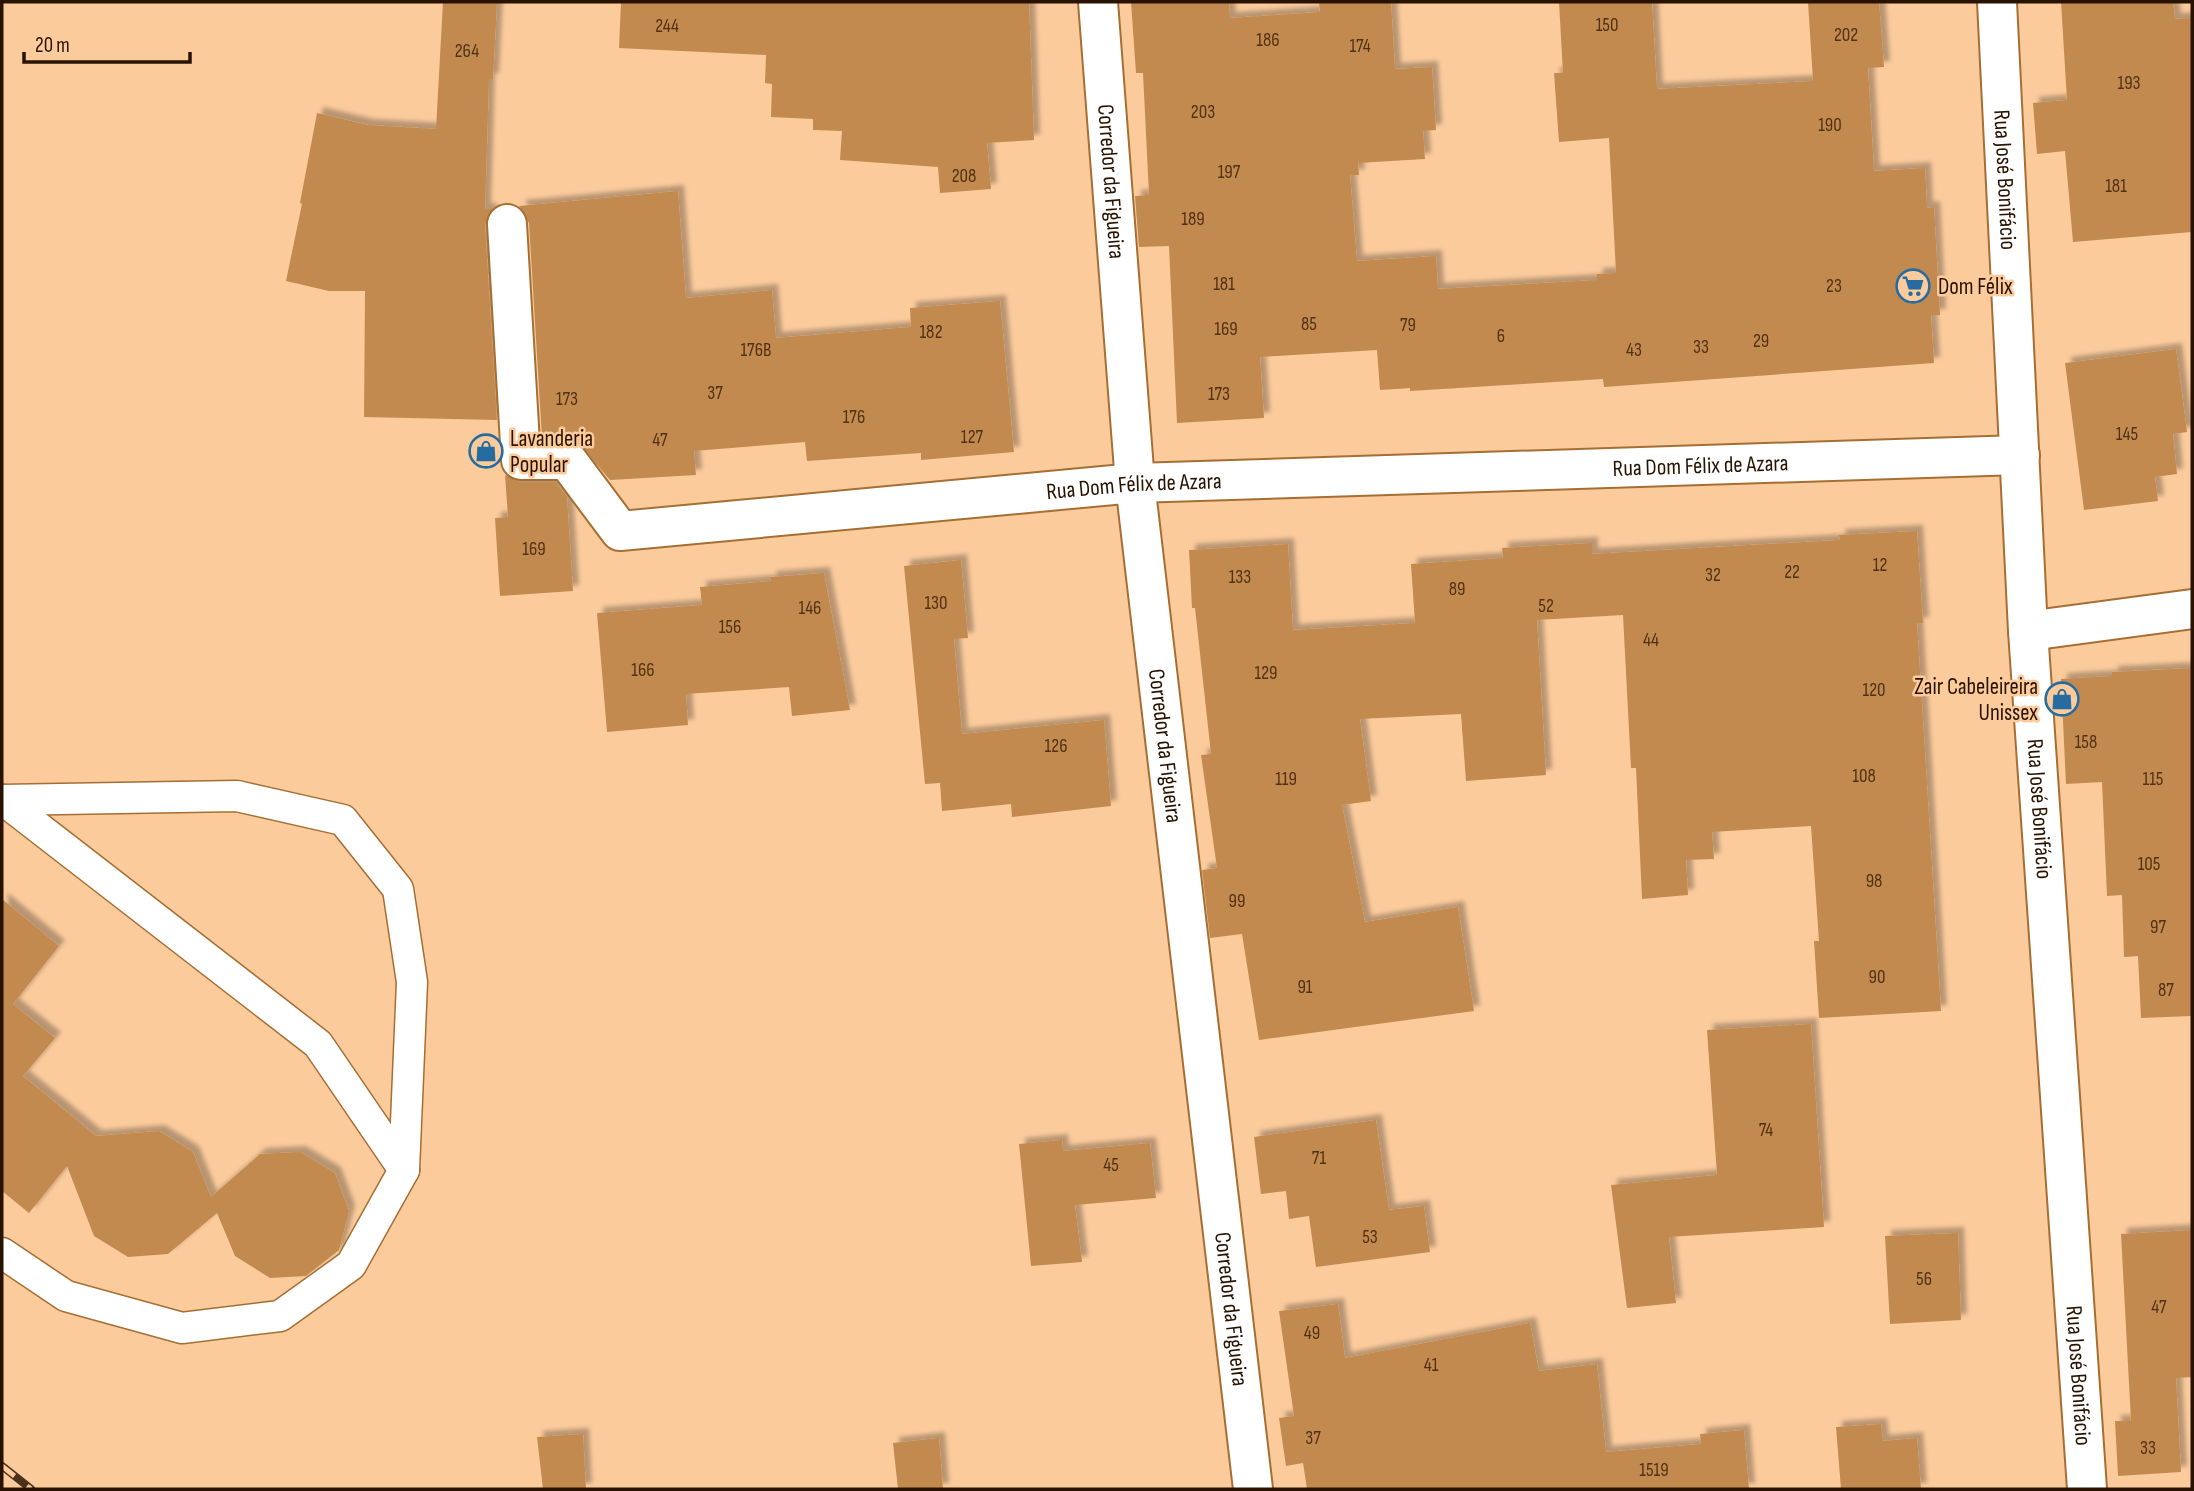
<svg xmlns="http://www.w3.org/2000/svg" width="2194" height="1491" viewBox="0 0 2194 1491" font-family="'Sofia Sans Condensed',sans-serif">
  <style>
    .building { fill: #c38a4f; filter: url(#shadow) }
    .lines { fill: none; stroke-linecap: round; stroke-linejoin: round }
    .lane-casing { stroke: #a66e33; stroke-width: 33 }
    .street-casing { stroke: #a66e33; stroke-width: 42 }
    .lane { stroke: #fff; stroke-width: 30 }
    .street { stroke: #fff; stroke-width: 38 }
    .rail-casing { stroke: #4c321a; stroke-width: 8 }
    .rail { stroke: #fbcb9c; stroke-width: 5; stroke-dasharray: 16; stroke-linecap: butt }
    .labels { text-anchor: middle; stroke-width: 5; stroke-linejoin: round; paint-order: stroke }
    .number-label { font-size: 19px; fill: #503114 }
    .street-label { font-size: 23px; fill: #291300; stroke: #fbcb9c }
    .poi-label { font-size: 23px; fill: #291300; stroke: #fbcb9c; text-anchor: start }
  </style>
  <defs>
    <filter id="shadow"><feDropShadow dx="6" dy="-6" stdDeviation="2" flood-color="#0004"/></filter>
  </defs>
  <rect width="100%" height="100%" fill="#fbcb9c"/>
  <g class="building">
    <polygon points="443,2 497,2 493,79 489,79 485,209 492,209 485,225 497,420 364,417 365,291 329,291 286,281 302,204 300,203 317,113 368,125 436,129"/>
    <polygon points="621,2 1029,2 1034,140 987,143 991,189 940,193 938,167 840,160 842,131 813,130 813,119 771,117 772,84 765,83 766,55 619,48"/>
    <polygon points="1131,2 1229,2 1230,18 1320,12 1319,2 1391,2 1395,69 1432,67 1436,130 1423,131 1425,159 1358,163 1359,175 1350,175 1357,261 1436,256 1438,289 1597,280 1597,274 1616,273 1609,138 1559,142 1554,73 1563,73 1559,2 1652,2 1657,89 1813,81 1808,2 1879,2 1884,67 1868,68 1874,171 1925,168 1927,208 1934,207 1940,315 1931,315 1934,363 1604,387 1603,379 1410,391 1410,388 1380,390 1377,350 1260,357 1264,418 1177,423 1169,246 1139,247 1135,196 1149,195 1143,73 1136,73"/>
    <polygon points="2061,2 2173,2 2175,19 2192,18 2192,232 2073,242 2065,151 2037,154 2033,103 2067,100"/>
    <polygon points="678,191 686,298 772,290 776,338 911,327 910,308 1000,301 1014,452 921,460 921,453 807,461 805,442 694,451 696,475 610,480 577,441 542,438 529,223 519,206"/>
    <polygon points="2176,349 2187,432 2173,434 2177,474 2155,477 2158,501 2084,510 2065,363"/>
    <polygon points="505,475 520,482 556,482 567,497 573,591 500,596 495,518 508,517"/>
    <polygon points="1917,531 1923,623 1917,623 1941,1011 1819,1018 1814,941 1819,941 1811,826 1712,832 1714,859 1686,860 1688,895 1642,899 1636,768 1631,768 1623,615 1537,620 1546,775 1466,781 1461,714 1360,719 1371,801 1342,805 1365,922 1458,907 1474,1011 1259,1040 1242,934 1210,938 1202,870 1217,868 1201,755 1211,754 1195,608 1192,608 1189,550 1288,544 1293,630 1415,623 1411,564 1503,558 1502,548 1592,543 1592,554 1840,540 1839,535"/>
    <polygon points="961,560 968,638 954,639 962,734 1104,720 1111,806 1012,817 1011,804 942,811 940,783 925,784 904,566"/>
    <polygon points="824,573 850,710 792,716 789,687 686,694 688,725 607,732 597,613 702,605 700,587 771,581 770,577"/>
    <polygon points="2192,668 2192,1016 2141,1018 2138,956 2124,957 2122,895 2107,896 2102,782 2066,784 2061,679 2112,676 2112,672"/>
    <polygon points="2,899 59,946 13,1004 55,1038 23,1076 96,1136 159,1131 193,1152 211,1197 260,1154 300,1152 335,1173 349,1211 339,1250 306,1276 270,1278 235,1256 217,1213 168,1254 128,1257 94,1236 67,1166 29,1213 2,1191"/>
    <polygon points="1811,1024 1824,1227 1669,1237 1676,1303 1627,1308 1611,1185 1717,1175 1707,1030"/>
    <polygon points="1376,1120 1389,1210 1424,1206 1430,1252 1316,1267 1309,1216 1289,1219 1286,1191 1261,1194 1254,1137"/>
    <polygon points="1062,1140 1063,1151 1150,1143 1156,1198 1075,1205 1082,1262 1031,1266 1019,1144"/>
    <polygon points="2192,1230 2192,1377 2176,1378 2181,1472 2118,1476 2115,1421 2131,1421 2121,1234"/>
    <polygon points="1958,1233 1961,1320 1890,1324 1885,1236"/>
    <polygon points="1338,1304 1345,1358 1530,1323 1539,1371 1597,1364 1606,1452 1701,1444 1700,1434 1744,1430 1749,1489 1307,1489 1303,1463 1286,1466 1279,1418 1294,1416 1279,1311"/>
    <polygon points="1881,1424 1883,1441 1917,1438 1921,1489 1841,1489 1836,1427"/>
    <polygon points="583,1434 586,1489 543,1489 537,1437"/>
    <polygon points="939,1438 943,1489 898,1489 893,1443"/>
  </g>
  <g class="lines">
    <defs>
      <g id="lane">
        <polyline points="2,800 237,796 343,820 398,889 412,982 404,1170 351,1265 280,1316 182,1328 66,1296 2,1253"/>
        <polyline points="3,800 318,1044 404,1170"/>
      </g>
      <g id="street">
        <path id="s1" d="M1098,2L1135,483L1253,1489"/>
        <path id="s2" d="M1997,2L2028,631L2087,1489"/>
        <path id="s3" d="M507,224L521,460H567L620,531L1135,483L2020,455"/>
        <polyline points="2028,631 2192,609"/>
      </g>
    </defs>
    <use href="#lane" class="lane-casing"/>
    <use href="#street" class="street-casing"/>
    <use href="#lane" class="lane"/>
    <use href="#street" class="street"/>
    <defs>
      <polyline id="rail" points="2,1466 31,1489"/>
    </defs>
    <use href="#rail" class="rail-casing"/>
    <use href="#rail" class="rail"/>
  </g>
  <defs>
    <symbol id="supermarket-ring" viewBox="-11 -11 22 22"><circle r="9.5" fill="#fbcb9c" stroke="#266ca1" stroke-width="1.5"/><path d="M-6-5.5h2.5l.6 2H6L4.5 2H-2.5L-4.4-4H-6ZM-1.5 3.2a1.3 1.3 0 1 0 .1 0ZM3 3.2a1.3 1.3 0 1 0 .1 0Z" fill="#266ca1"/></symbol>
    <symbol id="shop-ring" viewBox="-11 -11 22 22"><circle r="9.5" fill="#fbcb9c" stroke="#266ca1" stroke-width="1.5"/><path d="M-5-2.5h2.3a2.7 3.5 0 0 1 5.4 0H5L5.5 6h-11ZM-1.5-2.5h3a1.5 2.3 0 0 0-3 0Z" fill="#266ca1"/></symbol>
  </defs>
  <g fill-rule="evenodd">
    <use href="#supermarket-ring" x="1894" y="267" width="38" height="38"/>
    <use href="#shop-ring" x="467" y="432" width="38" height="38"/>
    <use href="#shop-ring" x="2043" y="680" width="38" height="38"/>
  </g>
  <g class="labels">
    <g class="number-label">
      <text x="1607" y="31">150</text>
      <text x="667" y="32">244</text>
      <text x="1846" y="41">202</text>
      <text x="1268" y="46">186</text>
      <text x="1360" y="52">174</text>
      <text x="467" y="57">264</text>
      <text x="2129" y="89">193</text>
      <text x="1203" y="118">203</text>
      <text x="1830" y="131">190</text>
      <text x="1229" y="178">197</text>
      <text x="964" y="182">208</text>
      <text x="2116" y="192">181</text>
      <text x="1193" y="225">189</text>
      <text x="1224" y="290">181</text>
      <text x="1834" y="292">23</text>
      <text x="1309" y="330">85</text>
      <text x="1408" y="331">79</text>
      <text x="1226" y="335">169</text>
      <text x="931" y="338">182</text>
      <text x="1501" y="342">6</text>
      <text x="1761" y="347">29</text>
      <text x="1701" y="353">33</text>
      <text x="756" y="356">176B</text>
      <text x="1634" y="356">43</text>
      <text x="715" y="399">37</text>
      <text x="1219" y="400">173</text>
      <text x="567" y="405">173</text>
      <text x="854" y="423">176</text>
      <text x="2127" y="440">145</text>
      <text x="972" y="443">127</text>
      <text x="660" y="446">47</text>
      <text x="534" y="555">169</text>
      <text x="1880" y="571">12</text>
      <text x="1792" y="578">22</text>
      <text x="1713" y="581">32</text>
      <text x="1240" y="583">133</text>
      <text x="1457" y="595">89</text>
      <text x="936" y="609">130</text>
      <text x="1546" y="612">52</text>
      <text x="810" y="614">146</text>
      <text x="730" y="633">156</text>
      <text x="1651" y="646">44</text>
      <text x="643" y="676">166</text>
      <text x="1266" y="679">129</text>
      <text x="1874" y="696">120</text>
      <text x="2086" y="748">158</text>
      <text x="1056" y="752">126</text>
      <text x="1864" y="782">108</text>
      <text x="1286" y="785">119</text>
      <text x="2153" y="785">115</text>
      <text x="2149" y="870">105</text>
      <text x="1874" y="887">98</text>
      <text x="1237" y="907">99</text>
      <text x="2158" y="933">97</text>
      <text x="1877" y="983">90</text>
      <text x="1305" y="993">91</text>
      <text x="2166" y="996">87</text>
      <text x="1766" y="1136">74</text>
      <text x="1319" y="1164">71</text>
      <text x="1111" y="1171">45</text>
      <text x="1370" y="1243">53</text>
      <text x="1924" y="1285">56</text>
      <text x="2159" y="1313">47</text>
      <text x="1312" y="1339">49</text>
      <text x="1431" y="1371">41</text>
      <text x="1313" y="1444">37</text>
      <text x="2148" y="1454">33</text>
      <text x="1654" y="1476">1519</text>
    </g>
    <g class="street-label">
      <text dy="8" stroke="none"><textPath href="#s2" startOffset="178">Rua José Bonifácio</textPath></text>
      <text dy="8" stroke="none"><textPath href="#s1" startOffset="180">Corredor da Figueira</textPath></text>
      <text dy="8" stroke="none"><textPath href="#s3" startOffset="1454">Rua Dom Félix de Azara</textPath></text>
      <text dy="8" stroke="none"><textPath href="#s3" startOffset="887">Rua Dom Félix de Azara</textPath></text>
      <text dy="8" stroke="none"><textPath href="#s1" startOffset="747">Corredor da Figueira</textPath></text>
      <text dy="8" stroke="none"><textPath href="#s2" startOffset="808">Rua José Bonifácio</textPath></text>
      <text dy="8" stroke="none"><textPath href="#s1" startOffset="1314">Corredor da Figueira</textPath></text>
      <text dy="8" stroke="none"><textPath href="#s2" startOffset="1376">Rua José Bonifácio</textPath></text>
    </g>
    <g class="poi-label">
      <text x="1938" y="294">Dom Félix</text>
      <text x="510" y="446">Lavanderia<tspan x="510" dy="26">Popular</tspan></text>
      <text x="2038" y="694" text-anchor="end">Zair Cabeleireira<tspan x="2038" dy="26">Unissex</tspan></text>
    </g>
  </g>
  <rect width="2194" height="1491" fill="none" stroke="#291300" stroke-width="7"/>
  <path d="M24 52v10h166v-10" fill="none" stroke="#291300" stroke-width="3.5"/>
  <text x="35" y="52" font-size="21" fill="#291300" stroke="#fbcb9c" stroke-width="5" paint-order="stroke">20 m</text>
</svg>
